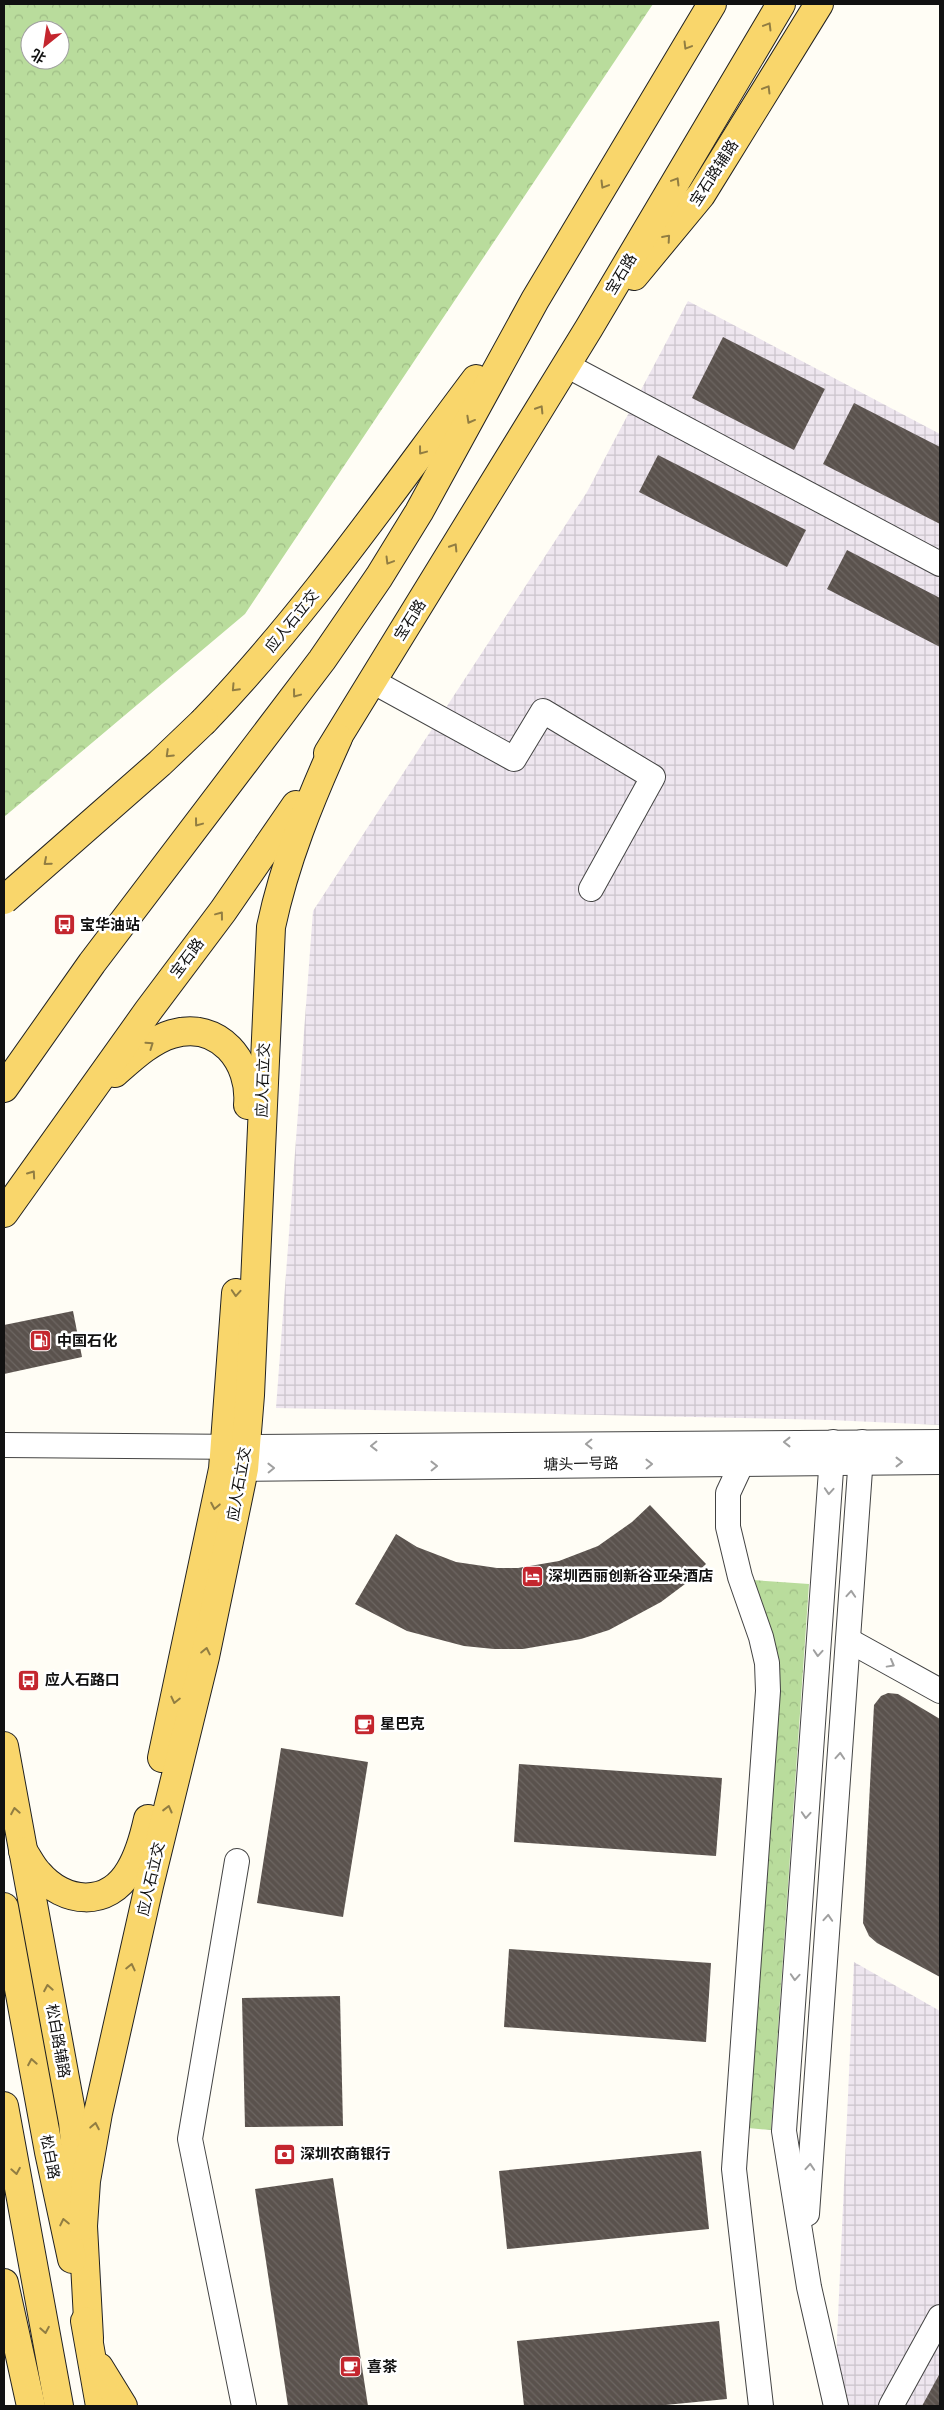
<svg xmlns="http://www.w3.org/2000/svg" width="944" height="2410" viewBox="0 0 944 2410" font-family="Merriweather,'Noto Sans SC',serif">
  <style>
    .industrial { fill: url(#industrial-grid) }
    .forest { fill: url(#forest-crowns); fill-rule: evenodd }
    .building { fill: url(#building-back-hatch) }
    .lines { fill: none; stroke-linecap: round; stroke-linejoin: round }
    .minor-casing { stroke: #444; stroke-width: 26 }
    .major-casing { stroke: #222; stroke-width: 30 }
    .minor { stroke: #fff; stroke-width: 24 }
    .major { stroke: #f9d66b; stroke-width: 28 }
    .major-bridge-casing { stroke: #222; stroke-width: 30; stroke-linecap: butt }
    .major-bridge { stroke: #f9d66b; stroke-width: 28 }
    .oneway { stroke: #917d42 }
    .oneway2 { stroke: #a0a0a0 }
    .labels { text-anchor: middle; stroke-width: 5; stroke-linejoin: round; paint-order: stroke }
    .street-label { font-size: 15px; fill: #111; stroke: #fff }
    .poi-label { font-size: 15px; font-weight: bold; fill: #111; stroke: #fff; text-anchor: start }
  </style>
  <defs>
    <pattern id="industrial-grid" width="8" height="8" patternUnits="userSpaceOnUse" patternTransform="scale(1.25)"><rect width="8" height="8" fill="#eee6ef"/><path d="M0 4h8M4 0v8" fill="none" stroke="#cbc4cc"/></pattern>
    <pattern id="forest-crowns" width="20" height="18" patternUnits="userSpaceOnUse" patternTransform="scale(1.25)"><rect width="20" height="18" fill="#b9dc9c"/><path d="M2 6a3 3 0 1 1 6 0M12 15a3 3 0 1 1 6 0" fill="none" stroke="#9ebc85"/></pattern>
    <pattern id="building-back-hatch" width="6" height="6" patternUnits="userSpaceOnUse" patternTransform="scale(1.25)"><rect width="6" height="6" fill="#5a524d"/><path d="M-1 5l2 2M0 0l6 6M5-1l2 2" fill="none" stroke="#6d6662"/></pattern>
  </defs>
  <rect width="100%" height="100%" fill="#fffdf5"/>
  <g class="industrial">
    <polygon points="688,301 940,434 940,1425 830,1420 276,1408 313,911 587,492"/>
    <polygon points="854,1962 940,2011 940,2406 834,2406"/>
  </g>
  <g class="forest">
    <path d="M4,4H653L245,614L4,817ZM30,30H60V60H30Z"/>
    <polygon points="752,1580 809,1584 771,2130 748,2128 779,1691"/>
  </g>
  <g class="building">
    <polygon points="723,337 825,389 794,450 692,398"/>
    <polygon points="854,403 940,447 940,524 823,464"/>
    <polygon points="658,455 806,530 787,567 639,492"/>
    <polygon points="847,550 940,598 940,647 827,589"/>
    <polygon points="73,1311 82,1357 4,1374 4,1325"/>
    <polygon points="650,1505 706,1564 685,1584 661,1602 609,1630 581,1639 523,1649 494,1649 464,1646 407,1631 355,1604 396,1534 417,1547 456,1562 497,1568 518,1568 559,1561 598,1546 632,1522"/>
    <polygon points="888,1693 898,1694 940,1719 940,1977 877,1943 869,1936 863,1923 874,1705 881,1696"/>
    <polygon points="281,1748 368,1762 343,1917 257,1903"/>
    <polygon points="519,1764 722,1778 716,1856 514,1842"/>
    <polygon points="509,1949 711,1963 706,2042 504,2027"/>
    <polygon points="340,1996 343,2126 245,2127 242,1998"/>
    <polygon points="701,2151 709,2229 507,2249 499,2171"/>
    <polygon points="333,2178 368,2406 288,2406 255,2189"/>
    <polygon points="719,2321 727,2399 655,2406 524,2406 517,2341"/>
    <polygon points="940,2373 940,2406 922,2406"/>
  </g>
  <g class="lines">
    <defs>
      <g id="minor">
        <polyline points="566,365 940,564"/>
        <polyline points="372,681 514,759 543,711 653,777 591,889"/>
        <polyline points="833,1442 784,2131 809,2287 836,2406"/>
        <polyline points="4,1445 247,1447 940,1442"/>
        <polyline points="742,1463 728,1493 728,1527 740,1577 761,1637 767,1663 768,1691 734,2169 761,2406"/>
        <polyline points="227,1469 940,1462"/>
        <polyline points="848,1640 940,1691"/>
        <polyline points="237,1861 190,2139 244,2406"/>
        <polyline points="807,2214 862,1442"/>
        <polyline points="891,2406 940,2317"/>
      </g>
      <g id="major">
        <polyline points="634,276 701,195 819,4"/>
        <path d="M204,721C305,616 388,496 476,379"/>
        <polyline points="328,753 589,328 781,4"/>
        <path d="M115,1073C131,1059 151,1040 172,1034C219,1020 252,1062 248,1105"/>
        <polyline points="4,1088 92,963 322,660 379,577 419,512 535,300 712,4"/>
        <polyline points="4,1213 148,1011 223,911 296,805"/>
        <polyline points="4,1746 73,2122 83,2226 89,2338"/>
        <polyline points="162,1758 223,1469 236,1293"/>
        <path d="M23,1851C28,1858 32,1867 38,1873C64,1904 108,1908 130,1870C139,1855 144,1837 148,1819"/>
        <polyline points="4,1907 49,2152 72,2259"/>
        <polyline points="4,2106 59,2406"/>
        <path d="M83,2226L86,2181L98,2113L149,1886L205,1657L244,1469L250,1395L271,927C285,861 310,800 338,738"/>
        <polyline points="4,2283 31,2406"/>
        <polyline points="85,2321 100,2406"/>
        <polyline points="99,2367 123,2406"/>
      </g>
    </defs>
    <use href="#minor" class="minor-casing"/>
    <use href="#major" class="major-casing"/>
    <use href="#minor" class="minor"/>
    <use href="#major" class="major"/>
    <defs>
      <polyline id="major-bridge" points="4,900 160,763 204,721"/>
    </defs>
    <use href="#major-bridge" class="major-bridge-casing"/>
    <use href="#major-bridge" class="major-bridge"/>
  </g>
  <defs><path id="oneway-chevron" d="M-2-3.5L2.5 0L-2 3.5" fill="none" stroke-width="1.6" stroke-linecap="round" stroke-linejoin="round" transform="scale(1.25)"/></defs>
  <g class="oneway">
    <use href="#oneway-chevron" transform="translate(768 26) rotate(-59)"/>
    <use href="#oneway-chevron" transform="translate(687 46) rotate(121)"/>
    <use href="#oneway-chevron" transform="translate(767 89) rotate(-59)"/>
    <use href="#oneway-chevron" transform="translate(676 181) rotate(-59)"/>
    <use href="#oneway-chevron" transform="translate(604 185) rotate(121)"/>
    <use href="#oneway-chevron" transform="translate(667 238) rotate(-49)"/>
    <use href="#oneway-chevron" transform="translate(540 409) rotate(-58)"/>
    <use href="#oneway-chevron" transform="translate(470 420) rotate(119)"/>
    <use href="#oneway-chevron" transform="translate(422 451) rotate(127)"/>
    <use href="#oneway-chevron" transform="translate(454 547) rotate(-58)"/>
    <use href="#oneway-chevron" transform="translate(389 561) rotate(121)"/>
    <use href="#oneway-chevron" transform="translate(235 688) rotate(133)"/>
    <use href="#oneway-chevron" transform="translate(296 694) rotate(127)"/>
    <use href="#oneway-chevron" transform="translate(169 754) rotate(136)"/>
    <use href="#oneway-chevron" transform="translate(198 823) rotate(127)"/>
    <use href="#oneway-chevron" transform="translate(47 862) rotate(139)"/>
    <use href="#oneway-chevron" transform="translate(220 915) rotate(-53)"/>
    <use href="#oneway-chevron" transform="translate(150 1045) rotate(-35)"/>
    <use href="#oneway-chevron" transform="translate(32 1174) rotate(-55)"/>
    <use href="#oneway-chevron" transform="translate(236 1293) rotate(94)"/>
    <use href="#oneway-chevron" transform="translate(215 1506) rotate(101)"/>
    <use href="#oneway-chevron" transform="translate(206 1651) rotate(-78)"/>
    <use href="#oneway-chevron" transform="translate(175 1700) rotate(103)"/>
    <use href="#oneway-chevron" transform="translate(168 1809) rotate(-76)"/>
    <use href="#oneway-chevron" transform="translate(15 1811) rotate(-100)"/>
    <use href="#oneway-chevron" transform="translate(131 1967) rotate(-77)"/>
    <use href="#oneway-chevron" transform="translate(48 1988) rotate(-100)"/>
    <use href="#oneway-chevron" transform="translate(32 2062) rotate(-100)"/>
    <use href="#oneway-chevron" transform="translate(95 2126) rotate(-79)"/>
    <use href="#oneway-chevron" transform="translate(16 2171) rotate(80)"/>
    <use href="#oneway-chevron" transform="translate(64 2222) rotate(-102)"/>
    <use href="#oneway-chevron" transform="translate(45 2330) rotate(80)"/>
  </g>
  <g class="oneway2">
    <use href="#oneway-chevron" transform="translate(787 1442) rotate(180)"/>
    <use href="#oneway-chevron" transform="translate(589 1444) rotate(179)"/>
    <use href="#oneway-chevron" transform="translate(374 1446) rotate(179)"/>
    <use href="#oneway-chevron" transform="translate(899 1462)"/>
    <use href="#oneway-chevron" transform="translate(649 1464) rotate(-1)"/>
    <use href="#oneway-chevron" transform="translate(434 1466) rotate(-1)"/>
    <use href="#oneway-chevron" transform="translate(271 1468) rotate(-1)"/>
    <use href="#oneway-chevron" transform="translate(829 1491) rotate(94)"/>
    <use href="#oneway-chevron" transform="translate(851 1594) rotate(-86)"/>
    <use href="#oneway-chevron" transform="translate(818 1653) rotate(94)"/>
    <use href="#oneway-chevron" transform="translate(891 1664) rotate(29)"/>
    <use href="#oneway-chevron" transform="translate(840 1756) rotate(-86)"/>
    <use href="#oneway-chevron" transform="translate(806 1815) rotate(94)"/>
    <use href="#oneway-chevron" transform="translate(828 1918) rotate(-86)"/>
    <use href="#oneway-chevron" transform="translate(795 1977) rotate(94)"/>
    <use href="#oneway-chevron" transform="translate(810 2167) rotate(-86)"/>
  </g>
  <defs>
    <symbol id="bus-square" viewBox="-11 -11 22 22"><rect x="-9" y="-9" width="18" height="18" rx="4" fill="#c4262e" stroke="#fff"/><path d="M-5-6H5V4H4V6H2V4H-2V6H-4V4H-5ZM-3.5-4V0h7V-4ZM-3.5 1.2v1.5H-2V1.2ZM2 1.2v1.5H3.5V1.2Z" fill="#fff"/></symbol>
    <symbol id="fuel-square" viewBox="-11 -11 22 22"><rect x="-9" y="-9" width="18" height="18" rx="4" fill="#c4262e" stroke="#fff"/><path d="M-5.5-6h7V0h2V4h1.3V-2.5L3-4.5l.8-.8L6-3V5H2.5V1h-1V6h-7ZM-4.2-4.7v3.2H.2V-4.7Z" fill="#fff"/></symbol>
    <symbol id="hotel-square" viewBox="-11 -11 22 22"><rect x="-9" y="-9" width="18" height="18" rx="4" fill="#c4262e" stroke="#fff"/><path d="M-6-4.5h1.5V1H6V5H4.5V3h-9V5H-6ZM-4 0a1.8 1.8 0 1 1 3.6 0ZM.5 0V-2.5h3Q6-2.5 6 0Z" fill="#fff"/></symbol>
    <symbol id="cafe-square" viewBox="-11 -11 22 22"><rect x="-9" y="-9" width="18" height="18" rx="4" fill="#c4262e" stroke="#fff"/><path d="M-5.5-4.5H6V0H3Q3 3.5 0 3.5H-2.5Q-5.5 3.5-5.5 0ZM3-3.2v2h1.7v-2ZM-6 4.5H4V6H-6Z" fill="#fff"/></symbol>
    <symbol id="bank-square" viewBox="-11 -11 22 22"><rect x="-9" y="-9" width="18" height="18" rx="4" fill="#c4262e" stroke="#fff"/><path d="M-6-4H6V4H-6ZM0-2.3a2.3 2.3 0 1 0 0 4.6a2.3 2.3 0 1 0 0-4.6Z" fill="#fff"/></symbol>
  </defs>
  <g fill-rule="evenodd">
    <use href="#bus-square" x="52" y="912" width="25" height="25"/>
    <use href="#fuel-square" x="28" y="1328" width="25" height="25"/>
    <use href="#hotel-square" x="520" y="1564" width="25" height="25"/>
    <use href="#bus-square" x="16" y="1668" width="25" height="25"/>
    <use href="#cafe-square" x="352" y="1712" width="25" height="25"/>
    <use href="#bank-square" x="272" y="2142" width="25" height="25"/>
    <use href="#cafe-square" x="338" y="2354" width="25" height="25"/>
  </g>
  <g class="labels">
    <g class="street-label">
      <text transform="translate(714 173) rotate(-57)" y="5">宝石路辅路</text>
      <text transform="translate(621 274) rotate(-59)" y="5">宝石路</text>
      <text transform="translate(410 620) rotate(-58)" y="5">宝石路</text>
      <text transform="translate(292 621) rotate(-51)" y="5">应人石立交</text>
      <text transform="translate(187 958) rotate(-53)" y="5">宝石路</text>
      <text transform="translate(263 1080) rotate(-88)" y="5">应人石立交</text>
      <text transform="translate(581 1464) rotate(-1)" y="5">塘头一号路</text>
      <text transform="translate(239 1484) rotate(-80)" y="5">应人石立交</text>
      <text transform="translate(151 1879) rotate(-77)" y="5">应人石立交</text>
      <text transform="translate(58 2041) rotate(80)" y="5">松白路辅路</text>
      <text transform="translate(50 2157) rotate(79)" y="5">松白路</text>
    </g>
    <g class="poi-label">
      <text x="80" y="930">宝华油站</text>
      <text x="57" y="1346">中国石化</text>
      <text x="548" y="1581">深圳西丽创新谷亚朵酒店</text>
      <text x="45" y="1685">应人石路口</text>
      <text x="380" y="1729">星巴克</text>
      <text x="300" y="2159">深圳农商银行</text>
      <text x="367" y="2372">喜茶</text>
    </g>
  </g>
  <rect width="944" height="2410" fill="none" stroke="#111111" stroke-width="10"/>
  <g transform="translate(45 45) rotate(210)"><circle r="24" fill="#ffffff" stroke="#a0a0a0"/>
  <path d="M0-4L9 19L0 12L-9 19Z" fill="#c4262e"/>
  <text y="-8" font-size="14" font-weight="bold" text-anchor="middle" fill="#111111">北</text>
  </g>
</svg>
